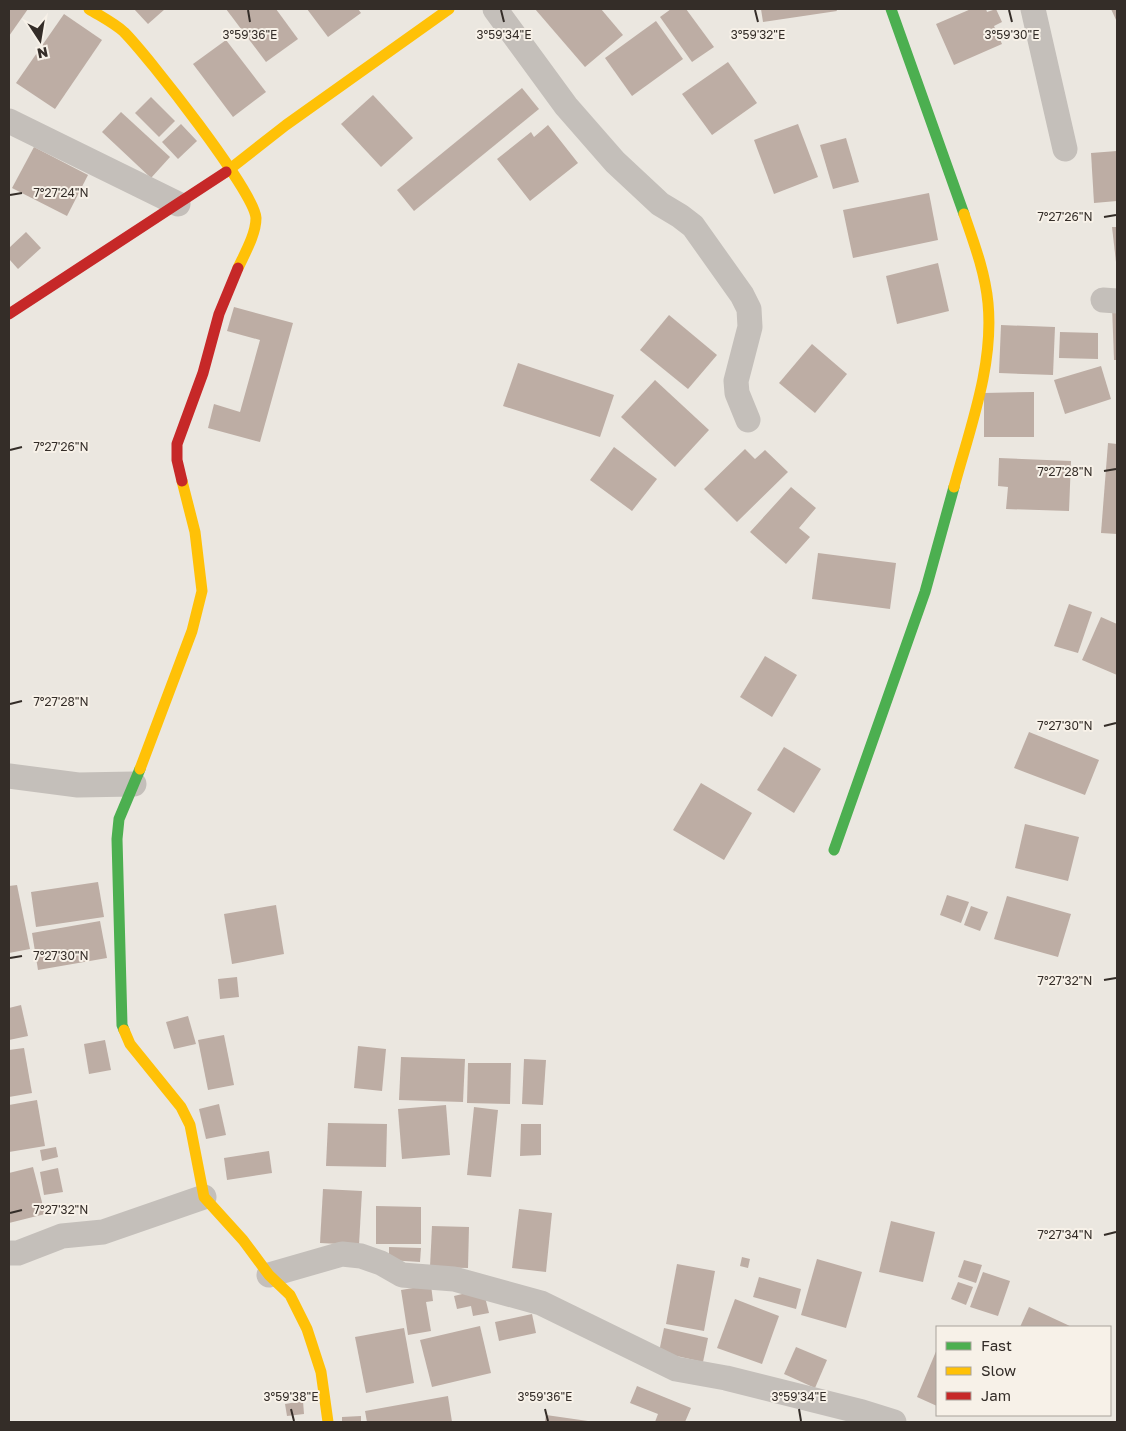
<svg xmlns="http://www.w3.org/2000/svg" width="1126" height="1431" viewBox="0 0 1126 1431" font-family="'Golos Text',sans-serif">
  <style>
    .building { fill: #bdada4 }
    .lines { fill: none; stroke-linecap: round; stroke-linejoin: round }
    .street { stroke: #c4bfba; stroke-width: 25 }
    .fast { stroke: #4caf50; stroke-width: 11 }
    .slow { stroke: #ffc107; stroke-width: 11 }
    .jam { stroke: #c62828; stroke-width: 11 }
    .ticks { fill: none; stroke: #342d28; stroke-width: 2 }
    .ticks-label { font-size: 12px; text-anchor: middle; fill: #342d28; stroke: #f7f1e8; stroke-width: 4; stroke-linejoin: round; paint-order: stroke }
  </style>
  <rect width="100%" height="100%" fill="#ebe7e0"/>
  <g class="building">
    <polygon points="9,9 28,9 9,36"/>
    <polygon points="134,9 165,9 148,24"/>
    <polygon points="226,9 276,9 298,39 266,62"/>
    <polygon points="307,9 358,9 361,13 328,37"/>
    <polygon points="535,9 601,9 623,35 585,67"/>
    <polygon points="671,9 686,9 714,47 692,62 660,17"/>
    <polygon points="761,9 836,9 837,11 763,22"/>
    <polygon points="971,9 986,9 987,12 996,9 1002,22 994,26 1002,44 954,65 936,24"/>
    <polygon points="1111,9 1117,9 1117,22"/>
    <polygon points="64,14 102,40 55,109 16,83"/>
    <polygon points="656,21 683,59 632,96 605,58"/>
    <polygon points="226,40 266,92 233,117 193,64"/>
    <polygon points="728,62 757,103 712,135 682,94"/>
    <polygon points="522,88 539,109 414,211 397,190"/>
    <polygon points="373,95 413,138 381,167 341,124"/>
    <polygon points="151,97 175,121 159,137 135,113"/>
    <polygon points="121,112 170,157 151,178 102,132"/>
    <polygon points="181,124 197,141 178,159 162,142"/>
    <polygon points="798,124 818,177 774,194 754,140"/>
    <polygon points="548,125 578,163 530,201 497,159 531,132 534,137"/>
    <polygon points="846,138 859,182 833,189 820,145"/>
    <polygon points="34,147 88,175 67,216 12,188"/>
    <polygon points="1117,151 1117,201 1094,203 1091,153"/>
    <polygon points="929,193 938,240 853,258 843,210"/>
    <polygon points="1112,227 1117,227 1117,262 1116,262"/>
    <polygon points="26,232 41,248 18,269 9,259 9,248"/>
    <polygon points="938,263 949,311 897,324 886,276"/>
    <polygon points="1117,305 1117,360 1114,360 1112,306"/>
    <polygon points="234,307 293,323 260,442 208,428 214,404 240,412 260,340 227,331"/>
    <polygon points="669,315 717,355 688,389 640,350"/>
    <polygon points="1001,325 1055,327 1053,375 999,373"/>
    <polygon points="1060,332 1098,333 1098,359 1059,358"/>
    <polygon points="812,344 847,374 815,413 779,383"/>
    <polygon points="518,363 614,395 600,437 503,406"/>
    <polygon points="1101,366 1111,399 1065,414 1054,380"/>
    <polygon points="655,380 709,430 675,467 621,417"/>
    <polygon points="1034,392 1034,437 984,437 984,393"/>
    <polygon points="1108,443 1117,444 1117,534 1101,533"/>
    <polygon points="614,447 657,479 632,511 590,480"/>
    <polygon points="745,449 755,459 765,450 788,472 737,522 704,489"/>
    <polygon points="999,458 1071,461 1069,511 1006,509 1008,487 998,486"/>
    <polygon points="791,487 816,508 799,528 810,537 786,564 750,532"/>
    <polygon points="818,553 896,563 890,609 812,599"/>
    <polygon points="1069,604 1092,612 1078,653 1054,646"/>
    <polygon points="1101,617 1117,624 1117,675 1082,660"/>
    <polygon points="765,656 797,675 772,717 740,697"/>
    <polygon points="1029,732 1099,760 1085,795 1014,768"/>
    <polygon points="784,747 821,769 794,813 757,790"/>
    <polygon points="701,783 752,813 724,860 673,830"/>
    <polygon points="1025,824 1079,837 1068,881 1015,868"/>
    <polygon points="98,882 104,917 36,927 31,892"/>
    <polygon points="17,885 30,949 9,953 9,886"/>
    <polygon points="947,895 969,902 961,923 940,915"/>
    <polygon points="1007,896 1071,914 1058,957 994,939"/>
    <polygon points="276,905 284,954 232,964 224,914"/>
    <polygon points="971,906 988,912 980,931 964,925"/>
    <polygon points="100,921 107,958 38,970 32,933"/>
    <polygon points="237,977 239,997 220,999 218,979"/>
    <polygon points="21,1005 28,1036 9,1040 9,1008"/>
    <polygon points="188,1016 196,1044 174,1049 166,1022"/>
    <polygon points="224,1035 234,1085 208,1090 198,1040"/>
    <polygon points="105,1040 111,1070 89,1074 84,1044"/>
    <polygon points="358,1046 386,1049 382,1091 354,1088"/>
    <polygon points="24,1048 32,1093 9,1097 9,1050"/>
    <polygon points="401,1057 465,1059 463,1102 399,1100"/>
    <polygon points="524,1059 546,1060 543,1105 522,1104"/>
    <polygon points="468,1063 511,1063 510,1104 467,1103"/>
    <polygon points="37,1100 45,1146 9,1152 9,1105"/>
    <polygon points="219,1104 226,1135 206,1139 199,1109"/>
    <polygon points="446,1105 450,1155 402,1159 398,1109"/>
    <polygon points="474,1107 498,1110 491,1177 467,1175"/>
    <polygon points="328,1123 387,1124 386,1167 326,1166"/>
    <polygon points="521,1124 541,1124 541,1155 520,1156"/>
    <polygon points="56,1147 58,1157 42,1161 40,1150"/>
    <polygon points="269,1151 272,1173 227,1180 224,1158"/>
    <polygon points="33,1167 45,1214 9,1223 9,1173"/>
    <polygon points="58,1168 63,1192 44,1195 40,1172"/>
    <polygon points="323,1189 362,1191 359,1245 320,1243"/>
    <polygon points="376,1206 421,1207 421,1244 376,1244"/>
    <polygon points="519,1209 552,1213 546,1272 512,1268"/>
    <polygon points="891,1221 935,1232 923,1282 879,1272"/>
    <polygon points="432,1226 469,1227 468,1268 430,1267"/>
    <polygon points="389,1247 421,1248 420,1262 389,1260"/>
    <polygon points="742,1257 750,1259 748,1268 740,1266"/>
    <polygon points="817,1259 862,1272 846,1328 801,1315"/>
    <polygon points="964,1260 982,1265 976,1283 958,1277"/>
    <polygon points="677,1264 715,1271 704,1331 666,1324"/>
    <polygon points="983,1272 1010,1281 998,1316 970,1307"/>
    <polygon points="759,1277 801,1289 796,1309 753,1297"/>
    <polygon points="958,1282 973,1287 966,1305 951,1299"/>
    <polygon points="431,1285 433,1301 426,1302 431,1331 408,1335 401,1290"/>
    <polygon points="483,1289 489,1313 473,1316 471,1306 457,1309 454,1296"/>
    <polygon points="735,1299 779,1316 762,1364 717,1348"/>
    <polygon points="1029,1307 1072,1327 1020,1327"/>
    <polygon points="532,1314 536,1333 499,1341 495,1322"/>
    <polygon points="480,1326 491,1373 432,1387 420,1340"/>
    <polygon points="404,1328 414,1383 366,1393 355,1337"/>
    <polygon points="664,1328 708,1338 703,1362 659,1352"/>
    <polygon points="796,1347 827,1360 815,1388 784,1374"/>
    <polygon points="937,1349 937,1406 917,1397"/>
    <polygon points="637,1386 691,1408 685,1422 655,1422 658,1414 630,1403"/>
    <polygon points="448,1396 452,1422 367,1422 365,1411"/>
    <polygon points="303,1401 304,1414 287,1416 285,1404"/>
    <polygon points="546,1415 588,1421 588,1422 545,1422"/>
    <polygon points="361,1416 361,1422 342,1422 342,1417"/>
  </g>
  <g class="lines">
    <g class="street">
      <polyline points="495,9 566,106 615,162 660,204 680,216 693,226 742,295 749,309 750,327 736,381 737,393 748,420"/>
      <polyline points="1033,9 1065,149"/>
      <polyline points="9,121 178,204"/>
      <polyline points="1103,300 1117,301"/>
      <polyline points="9,776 78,785 134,784"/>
      <polyline points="9,1253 18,1253 62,1236 103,1232 204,1197"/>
      <polyline points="269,1275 342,1254 361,1256 381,1263 402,1275 454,1279 541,1303 676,1369 726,1378 862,1412 894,1422"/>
    </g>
    <g class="fast">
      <polyline points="891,9 964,214"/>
      <polyline points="834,850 925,592 954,487"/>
      <polyline points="124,1030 122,1025 117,839 119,819 140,769"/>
    </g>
    <g class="slow">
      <path d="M89,9C100,16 114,23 124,32C147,55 255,192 256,218C256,234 245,253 238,268"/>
      <polyline points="226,172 286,125 449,9"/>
      <path d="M954,487C970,428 994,365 988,303C985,272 974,243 964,214"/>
      <polyline points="140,769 192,631 202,591 195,532 182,481"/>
      <polyline points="124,1030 130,1044 181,1107 190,1125 204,1197 243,1240 269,1275 290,1295 307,1329 321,1372 328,1422"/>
    </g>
    <g class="jam">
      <polyline points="9,314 226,172"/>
      <polyline points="182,481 177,460 177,444 203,373 219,314 238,268"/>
    </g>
  </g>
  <path class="ticks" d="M248,10L250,22M501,10L504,22M755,10L758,22M1009,10L1012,22M10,195L22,193M1104,217L1116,215M10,450L22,447M1104,471L1116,469M10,704L22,701M1104,726L1116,723M10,958L22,956M1104,980L1116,978M10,1213L22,1210M1104,1235L1116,1232M291,1409L294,1421M545,1409L548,1421M799,1409L801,1421"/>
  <g class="ticks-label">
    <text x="250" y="39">3°59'36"E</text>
    <text x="504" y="39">3°59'34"E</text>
    <text x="758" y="39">3°59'32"E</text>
    <text x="1012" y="39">3°59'30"E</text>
    <text x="61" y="197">7°27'24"N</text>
    <text x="1065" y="221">7°27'26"N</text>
    <text x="61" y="451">7°27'26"N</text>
    <text x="1065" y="476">7°27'28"N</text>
    <text x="61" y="706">7°27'28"N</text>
    <text x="1065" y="730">7°27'30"N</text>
    <text x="61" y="960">7°27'30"N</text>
    <text x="1065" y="985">7°27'32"N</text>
    <text x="61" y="1214">7°27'32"N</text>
    <text x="1065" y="1239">7°27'34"N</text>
    <text x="291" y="1401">3°59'38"E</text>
    <text x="545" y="1401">3°59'36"E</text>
    <text x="799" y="1401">3°59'34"E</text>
  </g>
  <rect width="1126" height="1431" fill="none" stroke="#342d28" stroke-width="20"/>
  <rect x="936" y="1326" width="175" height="90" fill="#f7f1e8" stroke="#a9a39b"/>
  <rect x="946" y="1342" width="25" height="8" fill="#4caf50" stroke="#a9a39b"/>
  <text x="981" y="1351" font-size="15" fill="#342d28">Fast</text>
  <rect x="946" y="1367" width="25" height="8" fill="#ffc107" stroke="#a9a39b"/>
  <text x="981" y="1376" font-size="15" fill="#342d28">Slow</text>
  <rect x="946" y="1392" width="25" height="8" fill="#c62828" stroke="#a9a39b"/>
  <text x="981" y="1401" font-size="15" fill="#342d28">Jam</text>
  <g transform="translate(40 40) rotate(168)" stroke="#f7f1e8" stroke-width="4" paint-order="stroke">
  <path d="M0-4L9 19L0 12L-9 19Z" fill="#342d28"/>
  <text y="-8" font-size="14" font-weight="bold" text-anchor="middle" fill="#342d28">N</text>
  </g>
</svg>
